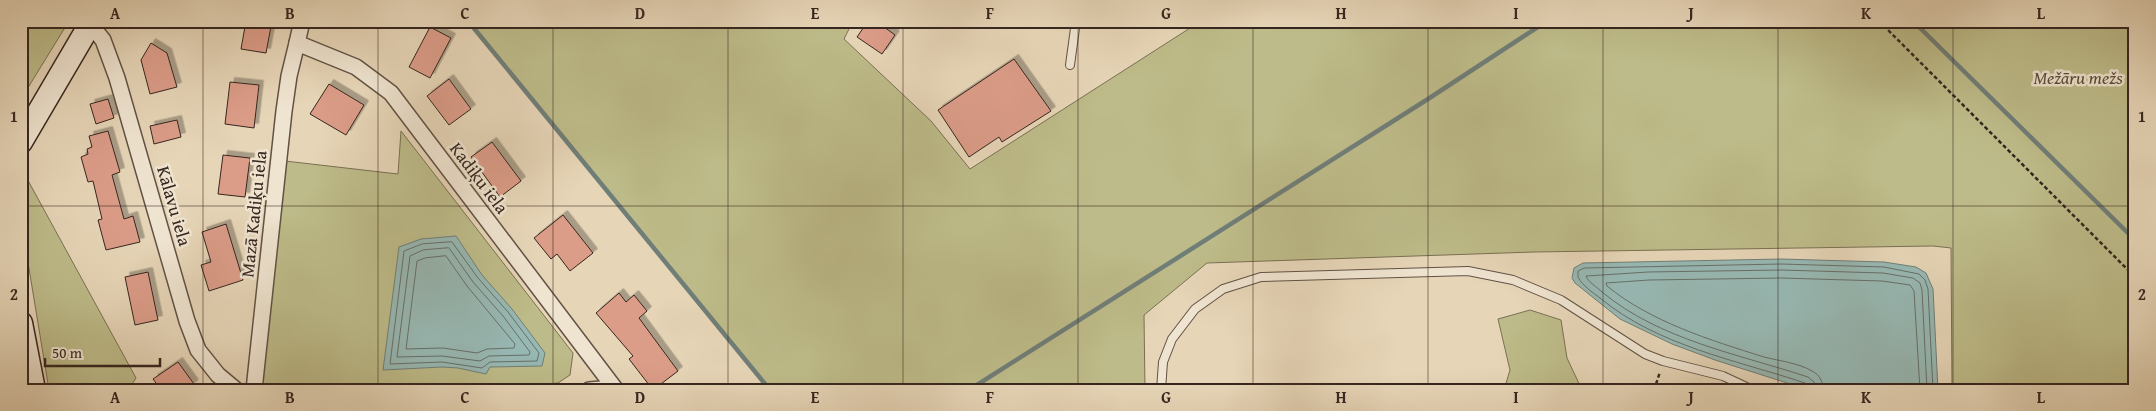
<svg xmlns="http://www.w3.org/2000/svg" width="2156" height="411" viewBox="0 0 2156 411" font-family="'Gentium Book Plus',serif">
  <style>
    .green { fill: #bdbb89; stroke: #7a7054 }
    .water { fill: #97b8b3; stroke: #707e78 }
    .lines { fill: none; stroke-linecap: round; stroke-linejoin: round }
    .shore { stroke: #666f69; stroke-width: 1 }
    .stream { stroke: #707e78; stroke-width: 4.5 }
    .building { fill: #db9c88; stroke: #36261f; filter: url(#shadow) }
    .lane-casing { stroke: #625245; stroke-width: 10 }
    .street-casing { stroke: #625245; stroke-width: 18 }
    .secondary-casing { stroke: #36261f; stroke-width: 25 }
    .path { stroke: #36261f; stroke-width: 2.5; stroke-dasharray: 4 2.5; stroke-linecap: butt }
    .lane { stroke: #efe4d0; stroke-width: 8 }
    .street { stroke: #efe4d0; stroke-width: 15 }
    .secondary { stroke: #efe4d0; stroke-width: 22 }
    .grid { fill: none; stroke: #36261f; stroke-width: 1; stroke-opacity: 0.55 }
    .labels { text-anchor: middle; stroke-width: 5; stroke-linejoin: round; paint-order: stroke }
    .park-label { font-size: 18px; font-style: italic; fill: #584b3a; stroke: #efe4d0 }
    .street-label { font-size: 18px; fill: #36261f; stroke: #efe4d0 }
    .neatline { fill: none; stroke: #36261f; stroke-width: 2 }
    .grid-label { font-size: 16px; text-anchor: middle; font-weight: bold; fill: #36261f }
  </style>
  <defs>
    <filter id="shadow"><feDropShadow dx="4.5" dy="-4.5" stdDeviation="0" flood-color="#0004"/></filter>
  </defs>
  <rect width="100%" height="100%" fill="#e6d5b7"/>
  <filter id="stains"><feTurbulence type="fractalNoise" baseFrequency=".004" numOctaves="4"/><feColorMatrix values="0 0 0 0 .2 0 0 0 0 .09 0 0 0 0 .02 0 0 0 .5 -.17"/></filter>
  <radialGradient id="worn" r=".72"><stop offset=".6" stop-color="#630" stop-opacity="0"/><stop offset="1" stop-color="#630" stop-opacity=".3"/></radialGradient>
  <g class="green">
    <polygon points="21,21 69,21 21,99"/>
    <polygon points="468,21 853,21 844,39 931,121 970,169 1201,21 2135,21 2135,390 1952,390 1951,248 1933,246 1534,252 1207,263 1144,315 1145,390 770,390"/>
    <polygon points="401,131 573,353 570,375 558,383 467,390 263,390 261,382 285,161 398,174"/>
    <polygon points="25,175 136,378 128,390 49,390 22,226"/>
    <polygon points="1530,310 1561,320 1567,358 1582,390 1504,390 1510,370 1498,319"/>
  </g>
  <g class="water">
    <polygon points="456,236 482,275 512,309 545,353 542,366 490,367 486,374 458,368 442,367 383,370 399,247 421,239"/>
    <polygon points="1781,259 1884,262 1916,267 1926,273 1933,289 1938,390 1809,390 1715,360 1672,344 1620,319 1575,283 1572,278 1574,268 1583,263"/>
  </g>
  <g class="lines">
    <g class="shore">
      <polygon points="452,242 478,278 508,312 539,353 537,361 490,362 482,368 442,362 390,364 404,251 422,244"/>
      <polygon points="449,248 473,282 503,316 530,352 529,355 489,356 480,361 442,356 397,357 410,256 423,250"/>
      <polygon points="446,256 467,286 515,344 514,348 487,349 477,353 443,348 406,349 417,261 425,258"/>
      <path d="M1809,390L1805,383C1736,360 1658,346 1600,298C1592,292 1583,286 1578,277V271L1584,268L1781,264L1884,267L1919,274L1925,280L1928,289L1933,390"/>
      <path d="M1816,390L1814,382L1808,377C1738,354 1660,340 1602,292C1597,287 1588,282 1586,276L1648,272L1781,270L1883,273L1913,278L1920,283L1922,290L1927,390"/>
      <path d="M1823,390C1823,382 1820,375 1812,371C1798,363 1780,361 1764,357C1710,340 1651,322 1607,286L1606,283L1649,280L1781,278L1882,281L1910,285L1914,291L1920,390"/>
    </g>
    <g class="stream">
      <polyline points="468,21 770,390"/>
      <polyline points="1913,21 2135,240"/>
      <polyline points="2125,21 2135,25"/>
      <polyline points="969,390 1428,99 1547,21"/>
    </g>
  </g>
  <g class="building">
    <polygon points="246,21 272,21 266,53 241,49"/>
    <polygon points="868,21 876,21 895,35 882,54 857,37"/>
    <polygon points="430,27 451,38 430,78 409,67"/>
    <polygon points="151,43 167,53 177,87 150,94 141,60"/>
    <polygon points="1014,59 1051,111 1002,142 999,137 969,157 938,110"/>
    <polygon points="449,79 471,109 449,125 427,96"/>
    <polygon points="230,82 259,85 254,128 225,124"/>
    <polygon points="329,84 364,105 346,135 310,114"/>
    <polygon points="108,99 114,118 96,124 90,104"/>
    <polygon points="177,120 181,137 154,144 150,126"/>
    <polygon points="108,131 120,172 112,175 124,219 133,216 140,242 106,250 98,220 102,219 93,181 88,182 81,157 88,154 87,149 92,147 89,136"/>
    <polygon points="492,142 521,181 500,197 471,157"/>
    <polygon points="223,155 250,158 245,197 218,194"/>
    <polygon points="563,215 593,253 570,271 557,254 551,259 534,238"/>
    <polygon points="226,224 243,280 209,291 201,265 211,262 202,232"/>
    <polygon points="148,272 158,320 135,325 125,277"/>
    <polygon points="619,293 626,302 634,295 647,311 639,318 678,371 653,390 629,359 633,356 596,313"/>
    <polygon points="178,362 194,384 186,390 161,390 153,379"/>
  </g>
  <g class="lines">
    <defs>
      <g id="lane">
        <polyline points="1070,65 1076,21"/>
        <polyline points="1161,390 1163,362 1172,339 1195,309 1223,289 1261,277 1468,271 1513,280 1561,300 1645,354 1663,361 1723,376 1753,390"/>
      </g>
      <g id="street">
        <polyline points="302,21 297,43 356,67 391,93 616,390"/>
        <polyline points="90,24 103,40 117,78 187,321 198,350 218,375 236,390"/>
        <polyline points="254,390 284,111 289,76 297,43"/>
        <polyline points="589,390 614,388"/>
      </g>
      <g id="secondary">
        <polyline points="21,142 92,21"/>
        <polyline points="21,323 34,390"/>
      </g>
    </defs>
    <use href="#lane" class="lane-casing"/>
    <use href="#street" class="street-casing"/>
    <use href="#secondary" class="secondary-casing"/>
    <g class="path">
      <polyline points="1879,21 2135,277"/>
      <polyline points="1654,390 1660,372"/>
    </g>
    <use href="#lane" class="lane"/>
    <use href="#street" class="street"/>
    <use href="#secondary" class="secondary"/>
  </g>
  <path class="grid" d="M203,21V390M378,21V390M553,21V390M728,21V390M903,21V390M1078,21V390M1253,21V390M1428,21V390M1603,21V390M1778,21V390M1953,21V390M21,206H2135"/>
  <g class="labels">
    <g class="park-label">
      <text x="2078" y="84">Mežāru mežs</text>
    </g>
    <g class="street-label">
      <text transform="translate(479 178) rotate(53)" y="6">Kadiķu iela</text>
      <text transform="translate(174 206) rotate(74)" y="6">Kālavu iela</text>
      <text transform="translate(254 214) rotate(-84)" y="6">Mazā Kadiķu iela</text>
    </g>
  </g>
  <rect width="2156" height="411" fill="none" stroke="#e6d5b7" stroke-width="55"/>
  <path d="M45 358v8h115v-8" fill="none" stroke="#36261f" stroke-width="2.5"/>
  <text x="52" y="358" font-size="15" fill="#36261f" stroke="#efe4d0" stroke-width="4" paint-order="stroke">50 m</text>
  <rect x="28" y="28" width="2100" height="356" class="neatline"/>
  <g class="grid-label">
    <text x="115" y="19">A</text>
    <text x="290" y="19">B</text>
    <text x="465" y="19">C</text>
    <text x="640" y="19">D</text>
    <text x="815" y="19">E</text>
    <text x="990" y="19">F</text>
    <text x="1166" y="19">G</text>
    <text x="1341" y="19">H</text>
    <text x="1516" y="19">I</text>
    <text x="1691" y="19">J</text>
    <text x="1866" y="19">K</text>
    <text x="2041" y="19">L</text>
    <text x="14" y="122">1</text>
    <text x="2142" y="122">1</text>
    <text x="14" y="300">2</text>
    <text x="2142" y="300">2</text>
    <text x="115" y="403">A</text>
    <text x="290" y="403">B</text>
    <text x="465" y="403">C</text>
    <text x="640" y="403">D</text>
    <text x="815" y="403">E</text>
    <text x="990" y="403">F</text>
    <text x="1166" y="403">G</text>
    <text x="1341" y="403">H</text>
    <text x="1516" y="403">I</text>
    <text x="1691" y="403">J</text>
    <text x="1866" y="403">K</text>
    <text x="2041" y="403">L</text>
  </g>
  <rect width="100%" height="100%" filter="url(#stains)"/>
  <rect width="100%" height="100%" fill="url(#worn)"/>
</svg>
